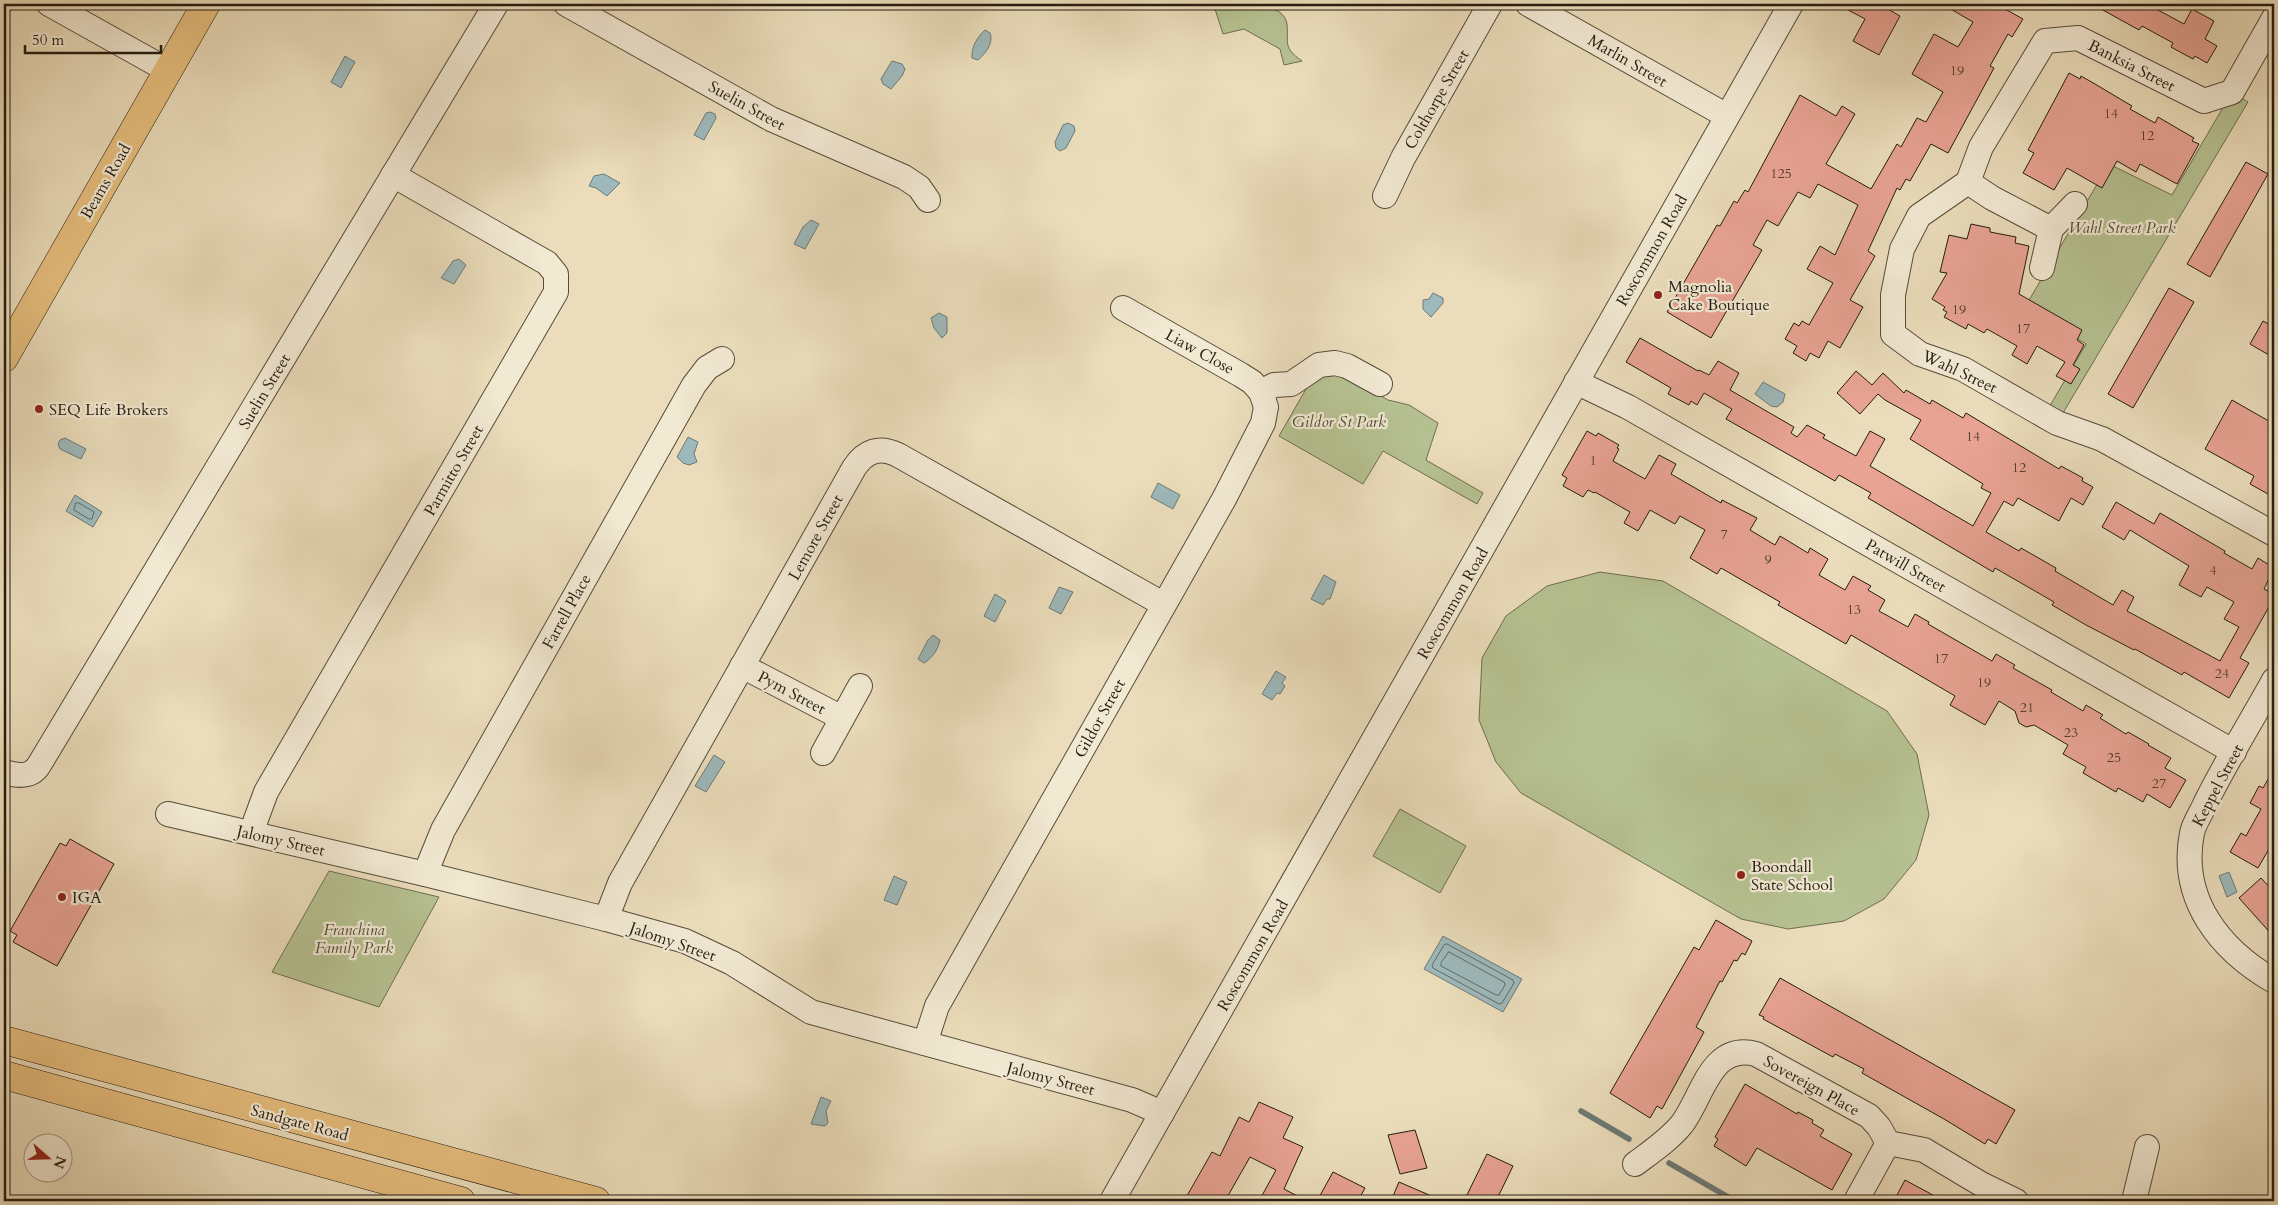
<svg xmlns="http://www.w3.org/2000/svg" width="2278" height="1205" viewBox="0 0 2278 1205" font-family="Cardo,serif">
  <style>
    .green { fill: #b6c191; stroke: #6d6e50 }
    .water { fill: #9db9bb; stroke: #6d7a77 }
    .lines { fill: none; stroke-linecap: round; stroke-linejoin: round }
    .shore { stroke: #606a66; stroke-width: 1 }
    .stream { stroke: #6d7a77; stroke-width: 5.5 }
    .building { fill: #e8a393; stroke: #241c10 }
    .minor-casing { stroke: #564c3b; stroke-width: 26 }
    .major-casing { stroke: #241c10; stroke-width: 29 }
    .highway-casing { stroke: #241c10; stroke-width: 29 }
    .minor { stroke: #f2e9d3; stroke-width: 24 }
    .major { stroke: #e6be7e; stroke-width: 28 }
    .highway { stroke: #e6be7e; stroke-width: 28 }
    .poi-dot { fill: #8f2418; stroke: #f2e9d3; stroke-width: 2 }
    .labels { text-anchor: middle; stroke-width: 4.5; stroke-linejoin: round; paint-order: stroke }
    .number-label { font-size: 14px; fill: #553e31 }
    .street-label { font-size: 16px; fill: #241c10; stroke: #f2e9d3 }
    .park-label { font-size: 16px; font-style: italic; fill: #504e37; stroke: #f2e9d3 }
    .poi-label { font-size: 16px; fill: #241c10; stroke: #f2e9d3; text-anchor: start }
  </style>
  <rect width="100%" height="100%" fill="#ebddbb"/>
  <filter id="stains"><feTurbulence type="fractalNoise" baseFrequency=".004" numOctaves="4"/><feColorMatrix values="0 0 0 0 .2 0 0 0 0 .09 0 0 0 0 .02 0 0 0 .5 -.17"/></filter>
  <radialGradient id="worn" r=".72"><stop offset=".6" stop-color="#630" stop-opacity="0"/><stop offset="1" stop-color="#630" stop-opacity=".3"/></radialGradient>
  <g class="green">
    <path d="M1233,4C1248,4 1284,3 1287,24C1289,43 1282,47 1302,61L1284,65L1280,49L1244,29L1223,34L1215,9Z"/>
    <polygon points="2232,92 2248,102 2057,423 2044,416 2086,344 2025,307 2109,164 2172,195"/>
    <polygon points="1325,370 1354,380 1388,400 1409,405 1438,423 1426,460 1483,493 1477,504 1383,451 1363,484 1279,436 1310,382"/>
    <polygon points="1600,572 1663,581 1887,711 1917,754 1929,815 1916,860 1884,899 1844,921 1788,929 1741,919 1521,793 1496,762 1479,720 1482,658 1506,616 1547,586"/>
    <polygon points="1400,809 1466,846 1440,893 1373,856"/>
    <polygon points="329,871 439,897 379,1007 272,972"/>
  </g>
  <g class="water">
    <path d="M985,30L990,33C994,43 985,54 978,60L972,58C971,48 977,37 985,30Z"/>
    <polygon points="345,56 355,62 341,88 331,82"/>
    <polygon points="892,61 902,64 905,69 902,76 891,89 883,84 881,79"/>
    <polygon points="710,112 715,114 716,118 704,140 694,135 706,113"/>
    <polygon points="1068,123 1074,126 1075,131 1066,148 1060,151 1056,148 1055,142 1063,125"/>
    <polygon points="604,174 620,183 607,196 596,188 589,186 594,176"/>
    <polygon points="811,220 819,224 805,249 794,244 803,227"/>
    <polygon points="459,259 466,265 454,284 441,278 453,261"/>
    <polygon points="1433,293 1443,298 1443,303 1431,317 1423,309 1423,300 1429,299"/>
    <polygon points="939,313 947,317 947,333 942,338 934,328 931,318"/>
    <polygon points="1763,382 1785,394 1783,402 1777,407 1771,406 1755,394"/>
    <polygon points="688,437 698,442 694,454 697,462 689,465 683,463 677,457"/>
    <polygon points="65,438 86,449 81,459 60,449 58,444 60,440"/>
    <polygon points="1158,483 1180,495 1173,509 1151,497"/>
    <polygon points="75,495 102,512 93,527 66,511"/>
    <polygon points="1324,575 1336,582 1330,599 1327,599 1323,605 1311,599"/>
    <polygon points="1059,587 1073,592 1061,614 1049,608"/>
    <polygon points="995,594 1006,601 995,622 984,616"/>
    <path d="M933,635L940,640C938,650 932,658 924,663L918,659L928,640Z"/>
    <polygon points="1276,671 1286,677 1282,683 1285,686 1280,694 1277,693 1272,700 1262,694"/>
    <polygon points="714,755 725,762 706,792 695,786"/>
    <polygon points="2229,872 2237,892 2227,897 2219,876"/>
    <polygon points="894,876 907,882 897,905 884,900"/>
    <polygon points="1443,936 1522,979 1503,1012 1424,969"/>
    <polygon points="821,1097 831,1101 826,1111 828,1123 825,1126 811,1124"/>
  </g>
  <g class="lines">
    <g class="shore">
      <polygon points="76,503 79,503 94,512 92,519 89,519 74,510"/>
      <polygon points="1447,944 1513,980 1514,983 1502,1003 1499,1004 1433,968 1432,965 1444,945"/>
      <polygon points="1449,952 1504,982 1505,985 1499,995 1496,995 1441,966 1441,963"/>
    </g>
    <g class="stream">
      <polyline points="1581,1111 1629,1139"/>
      <polyline points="1669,1163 1735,1201"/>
    </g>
  </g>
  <g class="building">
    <polygon points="1837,4 1879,4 1900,16 1879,55 1853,41 1865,19"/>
    <polygon points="1942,4 1996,4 2023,19 2012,37 2008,34 1990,66 1994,68 1948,153 1931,144 1910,181 1906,179 1900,190 1897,188 1868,251 1875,256 1850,300 1863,307 1840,348 1828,341 1819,358 1810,353 1806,361 1793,353 1797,346 1785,339 1794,323 1799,326 1802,321 1809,325 1833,283 1807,269 1820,246 1835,255 1858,205 1818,184 1810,198 1798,192 1778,226 1767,220 1753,245 1762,250 1711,338 1667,312 1717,225 1720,226 1734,201 1737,203 1745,190 1748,192 1800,95 1836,116 1842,106 1855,114 1826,164 1871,189 1897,144 1901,147 1917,118 1926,122 1943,92 1912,74 1934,34 1958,47 1973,22"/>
    <polygon points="2092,4 2147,4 2184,24 2192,9 2214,21 2205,39 2217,46 2207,63 2195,56 2193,59 2171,47 2173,43 2142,26 2139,30"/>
    <polygon points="2069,73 2080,79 2081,76 2095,84 2132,106 2130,109 2155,123 2158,117 2194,138 2192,141 2199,144 2177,184 2140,164 2136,172 2117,161 2102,188 2067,168 2054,190 2023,173 2034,153 2028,150"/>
    <polygon points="2246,162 2268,174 2210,277 2187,264"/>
    <polygon points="1971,224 1990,228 1990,232 2016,237 2015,243 2029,246 2019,294 2082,330 2077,340 2084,345 2073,365 2080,369 2071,384 2056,376 2065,362 2037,346 2027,364 2012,355 2017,346 1987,329 1984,333 1968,324 1966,329 1944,317 1947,312 1943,310 1945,307 1932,299 1947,273 1940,272 1949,235 1967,239"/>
    <polygon points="2169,288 2194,302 2133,408 2108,394"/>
    <polygon points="2263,321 2274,327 2274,358 2250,344"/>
    <polygon points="1640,338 1698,371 1699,370 1709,375 1718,361 1739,373 1730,390 1794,427 1791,433 1797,437 1807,425 1825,435 1823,438 1856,456 1870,431 1885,439 1870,466 1973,526 1991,493 1981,488 1983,484 1910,439 1921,420 1885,400 1878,394 1860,414 1837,393 1856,371 1872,385 1883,373 1904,393 1906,390 1930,404 1932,400 1963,418 1966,413 2059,469 2061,466 2083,478 2082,481 2093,487 2083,505 2071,498 2059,521 2018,498 2013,506 2004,501 1986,532 2019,551 2021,548 2056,568 2055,571 2113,605 2122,590 2134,597 2127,611 2220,661 2239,627 2224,619 2234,602 2207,587 2201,597 2179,585 2189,566 2130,530 2124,540 2102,527 2116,502 2154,524 2160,513 2225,551 2224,553 2252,569 2258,558 2274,568 2264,589 2274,594 2274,598 2240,658 2249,663 2229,698 2184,672 2182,675 2135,649 2134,650 2086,625 2052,605 2054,602 1995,568 1993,572 1868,498 1871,493 1839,475 1835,481 1726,419 1732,409 1704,393 1697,405 1691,401 1689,405 1668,394 1671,388 1626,362"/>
    <polygon points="2232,400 2274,424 2274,494 2270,492 2268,494 2250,484 2254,476 2205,449"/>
    <polygon points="1587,431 1596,436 1598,433 1619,445 1617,448 1619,449 1613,461 1645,479 1659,455 1676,464 1671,474 1721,503 1722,500 1757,518 1750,530 1775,545 1780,536 1808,553 1810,548 1828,559 1819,575 1845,590 1853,576 1871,586 1868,590 1885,600 1879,611 1908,627 1915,614 1929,622 1928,624 1992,661 1996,654 2015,665 2013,668 2052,690 2051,692 2083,711 2086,705 2103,715 2100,718 2126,734 2128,732 2149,744 2148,745 2171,758 2165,768 2186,780 2170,808 2147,794 2143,802 2118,788 2116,792 2083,773 2086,767 2063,754 2068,745 2034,725 2026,727 2019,723 2015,711 1999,701 1985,725 1950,705 1955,696 1851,635 1846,644 1778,605 1780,602 1721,568 1717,574 1690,558 1705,530 1680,516 1675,524 1650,510 1638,531 1624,523 1630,512 1595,492 1594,493 1588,490 1583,497 1563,486 1567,478 1562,475"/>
    <polygon points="2274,769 2274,840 2258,868 2230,852 2241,833 2246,836 2261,809 2250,803 2259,786 2263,788"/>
    <polygon points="70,839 114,864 57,966 13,942 17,935 10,931 60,843 66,846"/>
    <polygon points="2261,878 2274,892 2274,937 2239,898"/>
    <polygon points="1716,920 1752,941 1745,955 1742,953 1737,961 1734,960 1722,982 1720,981 1696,1027 1704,1032 1662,1109 1657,1106 1650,1118 1610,1093 1694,947 1699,950"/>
    <polygon points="1780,978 2015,1110 1996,1144 1988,1139 1985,1144 1944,1119 1862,1073 1864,1069 1835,1054 1833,1057 1763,1019 1764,1017 1759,1015"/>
    <polygon points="1745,1084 1797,1114 1798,1112 1813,1120 1812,1123 1824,1130 1820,1136 1852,1154 1832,1190 1757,1148 1746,1166 1714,1146 1718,1139 1715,1137"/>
    <polygon points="1259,1102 1293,1117 1283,1138 1303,1147 1284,1189 1307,1201 1259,1201 1276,1170 1250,1157 1225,1201 1184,1201 1212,1152 1220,1156 1239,1117 1249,1122"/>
    <polygon points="1415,1130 1427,1168 1400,1174 1388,1135"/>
    <polygon points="1487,1154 1513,1166 1496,1201 1464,1201"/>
    <polygon points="1333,1172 1365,1188 1358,1201 1317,1201"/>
    <polygon points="1905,1180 1944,1201 1897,1201 1900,1196 1897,1195"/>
    <polygon points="1399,1182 1443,1201 1391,1201"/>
  </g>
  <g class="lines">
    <defs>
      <g id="minor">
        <polyline points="49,4 169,71"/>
        <polyline points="566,4 771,119 904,177 919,187 928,200"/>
        <polyline points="1528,4 1727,116"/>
        <polyline points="1968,182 1981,147 2045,41 2078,38 2204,101 2232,92 2274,18"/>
        <polyline points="1385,196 1403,158 1490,4"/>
        <polyline points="2051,229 1992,198 1968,182 1919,216 1902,249 1893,295 1893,334 1920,354 1963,369 2057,423 2102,439 2274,534"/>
        <polyline points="2042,268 2051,229 2075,204"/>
        <polyline points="1123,308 1241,375 1252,382 1261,392 1274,385 1291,384 1319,365 1335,363 1347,366 1380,384"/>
        <polyline points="1576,382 1628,407 2234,752"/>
        <polyline points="742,666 842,718"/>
        <path d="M2274,680C2252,720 2227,760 2206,802C2202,812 2194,823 2192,833C2179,899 2220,950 2274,981"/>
        <polyline points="823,753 860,686"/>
        <path d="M4,772C17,776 31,778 39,765L496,4"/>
        <polyline points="168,814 425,874 606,919 685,941 732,963 811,1012 1132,1100 1162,1113"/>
        <polyline points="251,833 266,792 556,292 556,274 547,263 393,175"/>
        <polyline points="425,874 443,830 694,385 707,368 722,359"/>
        <path d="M606,919L620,883L854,468C865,451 879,446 898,455L1163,604"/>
        <polyline points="925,1043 937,1006 1224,499 1263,423 1266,407 1261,392"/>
        <path d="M1635,1164C1651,1152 1669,1140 1682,1124C1703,1096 1711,1042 1756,1054L1869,1116L1879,1127L1888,1143L1924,1150L1981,1184L2016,1201"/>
        <polyline points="1112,1201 1791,4"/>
        <polyline points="1856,1201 1888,1143"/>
        <polyline points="2134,1201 2147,1147"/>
      </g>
      <polyline id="major" points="4,358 206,4"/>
      <g id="highway">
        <polyline points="4,1040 596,1201"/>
        <polyline points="4,1075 461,1201"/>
      </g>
    </defs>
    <use href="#minor" class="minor-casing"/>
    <use href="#major" class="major-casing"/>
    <use href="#highway" class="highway-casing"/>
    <use href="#minor" class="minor"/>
    <use href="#major" class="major"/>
    <use href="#highway" class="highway"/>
  </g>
  <g class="poi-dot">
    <circle cx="1658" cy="295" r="5"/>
    <circle cx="39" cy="409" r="5"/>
    <circle cx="1741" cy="875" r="5"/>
    <circle cx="62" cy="897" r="5"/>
  </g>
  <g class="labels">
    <g class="number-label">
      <text x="1957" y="75">19</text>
      <text x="2111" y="118">14</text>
      <text x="2147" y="140">12</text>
      <text x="1781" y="178">125</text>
      <text x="1959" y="314">19</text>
      <text x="2023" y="333">17</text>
      <text x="1973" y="441">14</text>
      <text x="1593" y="465">1</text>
      <text x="2019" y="472">12</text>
      <text x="1724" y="539">7</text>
      <text x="1768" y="564">9</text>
      <text x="2213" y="575">4</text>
      <text x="1854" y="614">13</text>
      <text x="1941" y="663">17</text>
      <text x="2222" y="678">24</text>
      <text x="1984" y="687">19</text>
      <text x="2027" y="712">21</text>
      <text x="2071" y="737">23</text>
      <text x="2114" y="762">25</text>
      <text x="2159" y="788">27</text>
    </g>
    <g class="street-label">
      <text transform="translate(1628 60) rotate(30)" y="6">Marlin Street</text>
      <text transform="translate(2132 65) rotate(27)" y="6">Banksia Street</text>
      <text transform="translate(1436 99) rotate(-60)" y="6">Colthorpe Street</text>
      <text transform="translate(747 105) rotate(29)" y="6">Suelin Street</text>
      <text transform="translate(105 181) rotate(-60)" y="6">Beams Road</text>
      <text transform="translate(1651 250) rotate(-60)" y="6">Roscommon Road</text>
      <text transform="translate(1200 351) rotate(29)" y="6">Liaw Close</text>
      <text transform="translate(1960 371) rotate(25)" y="6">Wahl Street</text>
      <text transform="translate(264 391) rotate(-59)" y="6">Suelin Street</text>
      <text transform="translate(453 470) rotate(-60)" y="6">Parmitto Street</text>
      <text transform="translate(815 537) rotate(-61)" y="6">Lemore Street</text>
      <text transform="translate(1906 565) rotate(30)" y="6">Patwill Street</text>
      <text transform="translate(1452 603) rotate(-60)" y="6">Roscommon Road</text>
      <text transform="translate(566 611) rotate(-61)" y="6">Farrell Place</text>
      <text transform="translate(792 692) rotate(28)" y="6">Pym Street</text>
      <text transform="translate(1099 718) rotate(-61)" y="6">Gildor Street</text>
      <text transform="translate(2217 785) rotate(-62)" y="6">Keppel Street</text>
      <text transform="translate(281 840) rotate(13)" y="6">Jalomy Street</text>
      <text transform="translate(673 941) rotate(19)" y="6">Jalomy Street</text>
      <text transform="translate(1252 955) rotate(-60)" y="6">Roscommon Road</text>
      <text transform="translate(1051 1078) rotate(15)" y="6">Jalomy Street</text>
      <text transform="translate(1812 1085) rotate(29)" y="6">Sovereign Place</text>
      <text transform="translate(300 1122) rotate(15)" y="6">Sandgate Road</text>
    </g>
    <g class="park-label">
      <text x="2122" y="233">Wahl Street Park</text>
      <text x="1339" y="427">Gildor St Park</text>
      <text x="354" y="935">Franchina<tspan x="354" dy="18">Family Park</tspan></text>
    </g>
    <g class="poi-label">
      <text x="1668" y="292">Magnolia<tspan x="1668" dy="18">Cake Boutique</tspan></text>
      <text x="49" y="415">SEQ Life Brokers</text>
      <text x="1751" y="872">Boondall<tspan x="1751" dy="18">State School</tspan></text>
      <text x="72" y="903">IGA</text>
    </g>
  </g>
  <rect width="2278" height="1205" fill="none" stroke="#ebddbb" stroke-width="20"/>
  <rect x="5" y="5" width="2268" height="1195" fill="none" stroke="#241c10" stroke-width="2.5"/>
  <rect x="10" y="10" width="2258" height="1185" fill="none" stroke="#241c10"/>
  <g transform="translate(48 1158) rotate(110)"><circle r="24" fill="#f2e9d3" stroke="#a09785"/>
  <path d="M0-4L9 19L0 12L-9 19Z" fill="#8f2418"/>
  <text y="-8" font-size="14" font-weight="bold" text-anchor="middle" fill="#241c10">N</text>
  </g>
  <path d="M25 45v8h136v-8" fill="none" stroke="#241c10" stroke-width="2.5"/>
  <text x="32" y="45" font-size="15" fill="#241c10" stroke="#f2e9d3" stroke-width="4" paint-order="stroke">50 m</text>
  <rect width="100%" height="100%" filter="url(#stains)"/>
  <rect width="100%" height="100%" fill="url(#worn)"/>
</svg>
